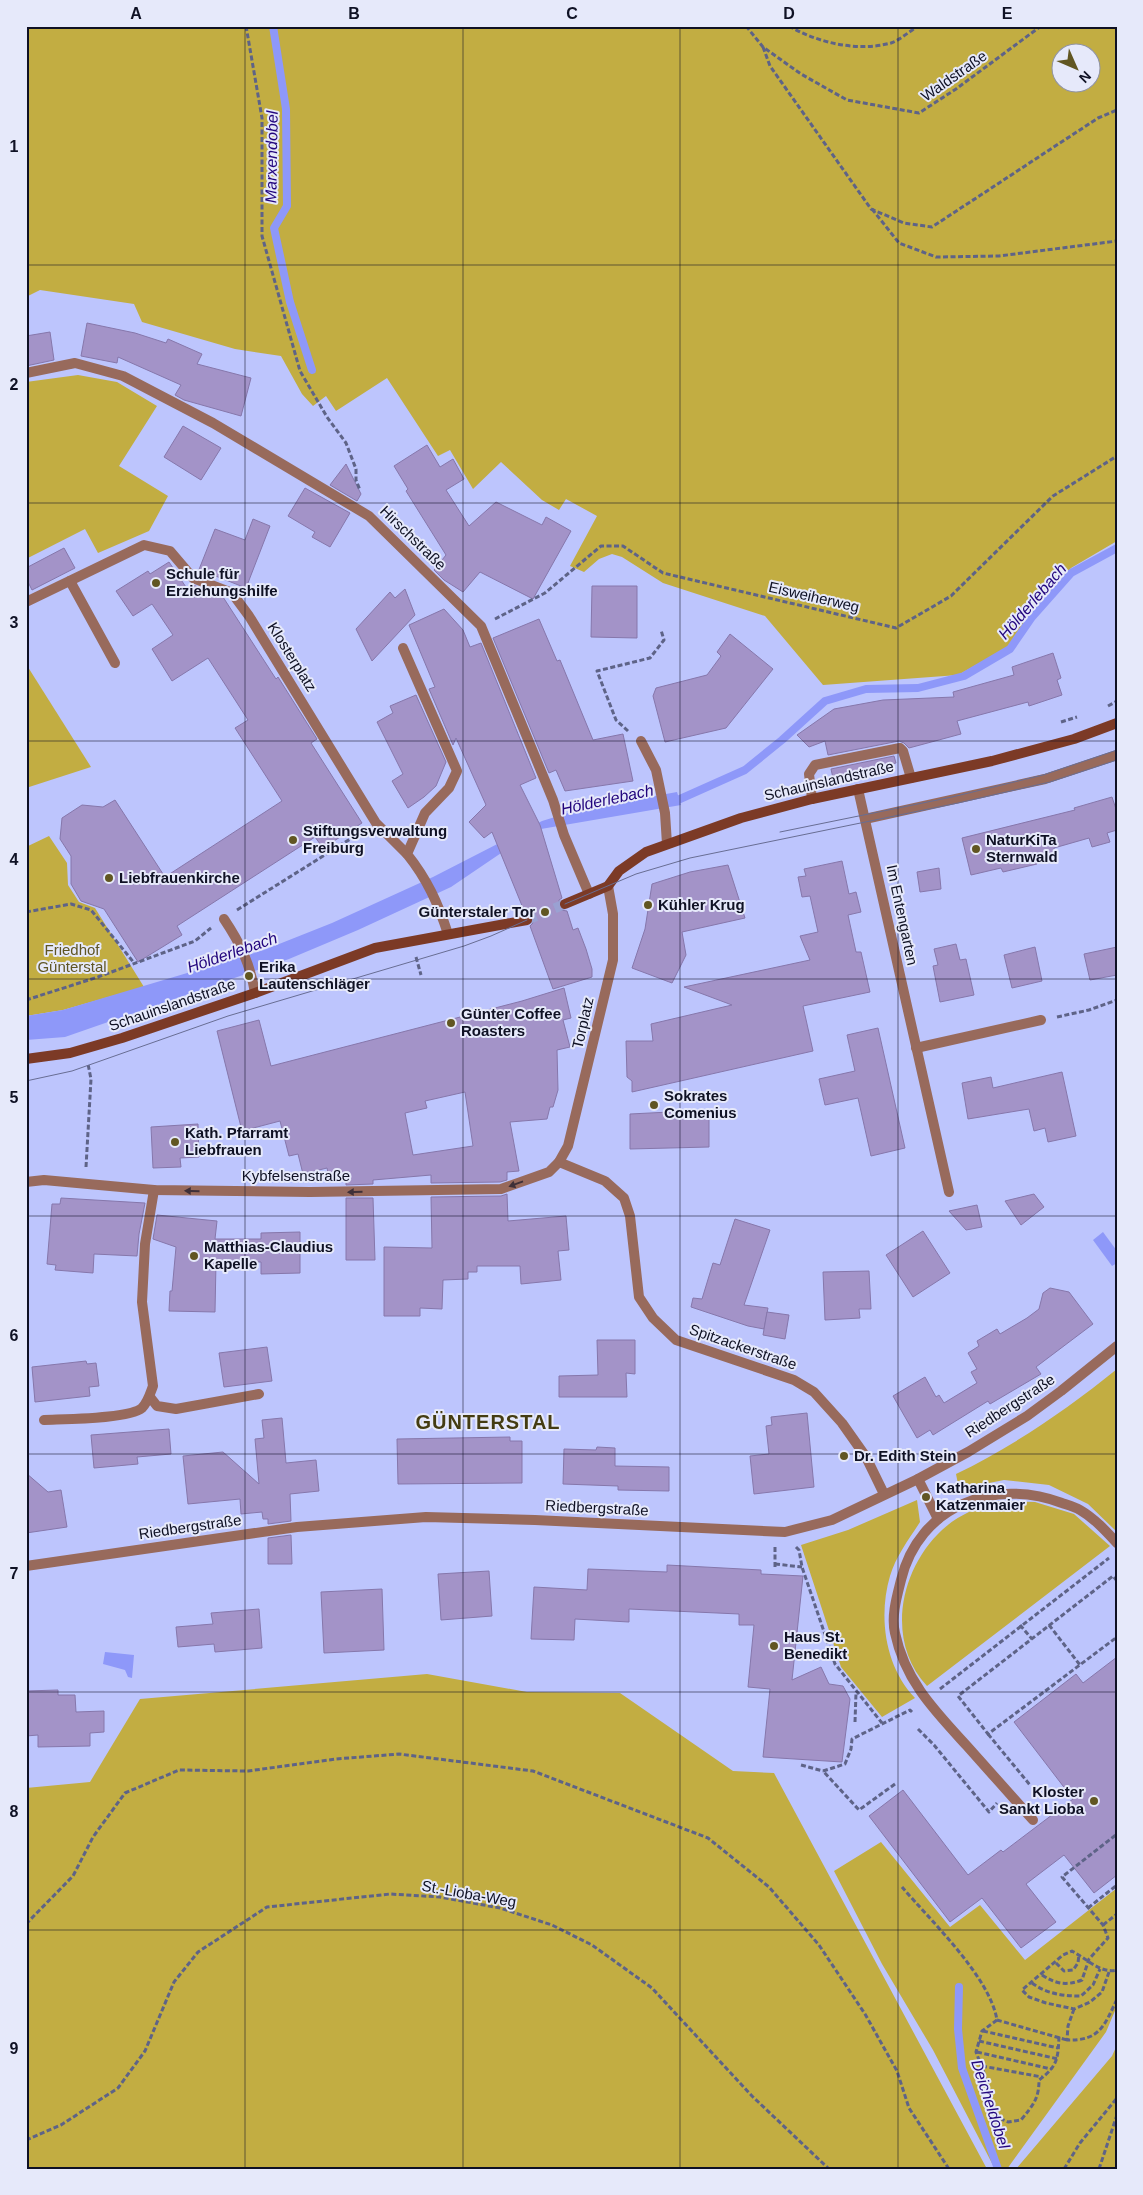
<svg xmlns="http://www.w3.org/2000/svg" width="1143" height="2195" viewBox="0 0 1143 2195" font-family="Arial,sans-serif">
  <style>
    .green { fill: #c2ad42; fill-rule: evenodd }
    .water { fill: #8e98f9 }
    .lines { fill: none; stroke-linecap: round; stroke-linejoin: round }
    .stream { stroke: #8e98f9; stroke-width: 8 }
    .building { fill: #a393c8; stroke: #8677ab; fill-rule: evenodd }
    .secondary-tunnel { stroke: #9aa1d2; stroke-width: 10; stroke-dasharray: 10 5; stroke-linecap: butt }
    .path { stroke: #5e6387; stroke-width: 3; stroke-dasharray: 5 2.5; stroke-linecap: butt }
    .service { stroke: #986a5c; stroke-width: 10 }
    .minor { stroke: #986a5c; stroke-width: 10 }
    .secondary { stroke: #7c3a26; stroke-width: 10 }
    .tram { stroke: #686d93; stroke-width: 1 }
    .oneway { fill: #3f3038 }
    .grid { fill: none; stroke: #0f1124; stroke-width: 1; stroke-opacity: 0.55 }
    .poi-dot { fill: #615622; stroke: #e6e9fa; stroke-width: 2 }
    .labels { text-anchor: middle; stroke-width: 4; stroke-linejoin: round; paint-order: stroke }
    .street-label { font-size: 15px; fill: #0f1124; stroke: #e6e9fa }
    .poi-label { font-size: 15px; font-weight: bold; fill: #0f1124; stroke: #e6e9fa; text-anchor: start }
    .park-label { font-size: 15px; fill: #5f5524; stroke: #e6e9fa }
    .water-label { font-size: 16px; font-style: italic; fill: #22057d; stroke: #e6e9fa }
    .district-label { font-size: 20px; font-weight: bold; letter-spacing: 1px; fill: #443c12; stroke: #e6e9fa }
    .neatline { fill: none; stroke: #0f1124; stroke-width: 2 }
    .grid-label { font-size: 16px; text-anchor: middle; font-weight: bold; fill: #0f1124 }
  </style>
  <rect width="100%" height="100%" fill="#bdc5fd"/>
  <g class="green">
    <path d="M26,26H1117V541L1071,568L1028,617L1007,648L958,675L823,685L765,616L663,583L622,557L612,554L599,559L584,572L570,566L597,516L566,499L559,510L542,500L501,462L473,489L450,450L438,456L387,378L336,411L326,396L313,406L302,394L281,356L235,349L142,322L134,304L40,290L26,297ZM1060,52H1090V82H1060Z"/>
    <polygon points="78,375 117,382 157,406 119,466 168,496 149,531 98,553 85,529 26,559 26,382"/>
    <polygon points="26,664 91,767 26,788"/>
    <polygon points="49,836 67,863 68,885 79,902 95,908 144,987 63,1010 26,1016 26,847"/>
    <path d="M1117,1369V1532L1088,1504L1049,1485L1004,1480L959,1489L956,1474C1014,1446 1066,1410 1117,1369Z"/>
    <path d="M917,1500L920,1522C909,1539 896,1556 890,1576C878,1617 885,1667 915,1698L882,1717L841,1667L801,1545L848,1530Z"/>
    <path d="M996,1501L1035,1502L1074,1514L1110,1546L927,1686C885,1641 900,1569 942,1530C957,1516 976,1508 996,1501Z"/>
    <polygon points="427,1674 527,1692 620,1693 733,1771 774,1773 987,2169 26,2169 26,1788 90,1782 140,1699"/>
    <polygon points="881,1842 950,1927 980,1905 1025,1960 1117,1888 1117,2006 1106,2032 1007,2169 995,2169 933,2050 882,1964 834,1871"/>
    <polygon points="1117,2045 1117,2169 1016,2169 1112,2056"/>
  </g>
  <g class="water">
    <polygon points="677,792 681,805 541,829 522,839 451,887 358,930 289,959 65,1037 26,1040 26,1016 63,1010 264,950 332,923 433,877 542,821 578,810"/>
    <polygon points="1103,1232 1117,1251 1117,1263 1112,1266 1093,1240"/>
    <polygon points="105,1652 134,1655 132,1678 128,1677 125,1670 103,1664"/>
  </g>
  <g class="lines">
    <g class="stream">
      <polyline points="273,26 286,109 287,206 274,228 290,302 312,370"/>
      <polyline points="670,801 680,799 745,770 782,740 825,701 866,689 918,688 964,676 1010,649 1032,617 1071,573 1117,548"/>
      <polyline points="959,1987 958,2029 962,2068 998,2169"/>
    </g>
  </g>
  <g class="building">
    <polygon points="87,323 135,333 166,343 168,339 202,354 197,364 251,378 241,416 184,400 175,395 181,385 118,357 117,363 81,356"/>
    <polygon points="50,332 54,360 26,366 26,336"/>
    <polygon points="183,426 221,448 201,480 164,457"/>
    <polygon points="427,445 440,467 453,459 464,479 446,490 469,526 496,502 542,525 546,517 571,531 533,599 480,572 463,592 444,580 434,570 446,555 406,491 408,489 394,466"/>
    <polygon points="346,464 361,494 357,501 330,485"/>
    <polygon points="305,488 350,513 330,547 312,537 315,532 288,516"/>
    <polygon points="253,519 270,526 246,588 208,573 210,577 198,572 215,529 245,540"/>
    <polygon points="64,548 75,568 32,590 26,578 26,568"/>
    <polygon points="169,562 190,593 193,585 223,597 276,679 278,677 317,739 311,743 362,823 323,848 315,837 177,926 182,935 138,962 104,909 81,901 71,884 71,856 60,839 62,818 82,805 103,807 115,800 165,877 282,801 235,728 248,720 208,658 172,681 152,649 173,635 152,604 133,616 116,591 148,571 150,574"/>
    <polygon points="592,586 637,586 637,638 591,637"/>
    <polygon points="405,589 415,615 372,661 356,629 390,592 395,598"/>
    <polygon points="444,609 463,630 470,647 481,643 536,778 520,785 540,825 562,898 559,900 559,906 561,910 567,911 573,930 578,928 586,949 592,969 592,977 553,989 530,926 533,923 534,918 530,914 525,913 492,832 484,838 469,822 486,805 456,738 453,745 429,689 435,687 409,625"/>
    <polygon points="539,619 557,661 560,660 593,740 623,734 633,781 565,791 556,770 549,773 493,638"/>
    <polygon points="730,634 773,669 726,728 665,742 653,696 656,688 707,675 721,656 717,652"/>
    <polygon points="1053,653 1061,678 1057,680 1062,695 1029,706 1028,702 957,721 961,734 909,748 904,743 899,741 828,755 825,741 809,747 797,735 834,709 883,700 954,697 953,692 1014,675 1012,667"/>
    <polygon points="416,695 446,762 436,786 424,797 408,808 392,781 403,774 377,722 393,713 390,706"/>
    <polygon points="894,756 896,763 833,778 831,769"/>
    <polygon points="1112,797 1117,812 1117,830 1107,833 1110,842 1092,847 1089,838 1054,848 1054,852 1035,856 1037,864 1003,872 1001,868 971,875 962,838 1075,810 1074,808"/>
    <polygon points="842,861 849,894 856,892 861,912 848,915 856,952 861,952 870,992 803,1006 813,1051 632,1092 632,1081 627,1077 626,1041 653,1041 651,1024 732,1005 684,987 810,960 800,936 818,932 810,896 802,897 798,877 806,876 804,869"/>
    <polygon points="728,865 745,918 682,932 686,955 672,983 632,968 645,929 652,884 690,872"/>
    <polygon points="939,868 941,889 920,892 917,872"/>
    <polygon points="956,944 960,960 966,959 974,995 940,1002 933,966 938,965 934,949"/>
    <polygon points="1035,947 1042,981 1012,988 1004,955"/>
    <polygon points="1117,947 1117,975 1090,980 1084,954"/>
    <path d="M564,988L571,1018L563,1020L570,1047L557,1050L558,1090L553,1107H550L547,1119L510,1122L519,1171L507,1172V1180L500,1182L431,1183V1175L373,1180V1184L346,1185V1178L330,1182L327,1168L303,1174L298,1154L289,1156L280,1121L242,1131L217,1031L259,1020L271,1066L522,1001ZM465,1092L473,1146L413,1155L405,1113L427,1108L425,1101Z"/>
    <polygon points="878,1028 905,1148 871,1156 858,1098 825,1105 819,1079 855,1071 847,1035"/>
    <polygon points="1062,1072 1076,1136 1048,1142 1045,1128 1034,1131 1029,1109 968,1119 962,1083 991,1077 993,1088"/>
    <polygon points="709,1110 709,1147 630,1149 630,1114"/>
    <polygon points="198,1124 199,1157 180,1158 181,1167 153,1168 151,1127"/>
    <polygon points="507,1194 508,1221 566,1216 569,1250 558,1251 561,1280 521,1284 520,1266 477,1266 477,1272 468,1272 468,1279 443,1280 442,1309 420,1308 420,1316 384,1316 384,1247 432,1248 431,1197 501,1196"/>
    <polygon points="1034,1194 1044,1207 1021,1225 1005,1201"/>
    <polygon points="61,1198 145,1203 139,1234 137,1256 94,1254 93,1273 55,1270 56,1265 47,1264 52,1204 60,1204"/>
    <polygon points="346,1198 373,1198 375,1260 346,1260"/>
    <polygon points="977,1205 982,1227 966,1230 949,1211"/>
    <polygon points="157,1215 217,1221 215,1239 261,1239 261,1233 300,1232 300,1273 261,1274 261,1262 216,1262 215,1312 169,1311 170,1291 172,1291 176,1247 153,1239"/>
    <polygon points="735,1219 770,1230 744,1305 768,1308 764,1329 748,1326 691,1307 693,1298 702,1299 713,1263 720,1265"/>
    <polygon points="923,1231 950,1273 913,1297 886,1255"/>
    <polygon points="869,1271 871,1309 859,1309 860,1318 825,1320 823,1272"/>
    <polygon points="1050,1288 1069,1292 1093,1324 1036,1367 1041,1374 990,1404 988,1401 933,1435 930,1430 917,1438 893,1396 925,1377 936,1397 939,1395 944,1403 977,1383 971,1372 977,1369 968,1353 979,1346 977,1341 997,1329 1000,1334 1027,1318 1039,1309 1043,1293"/>
    <polygon points="767,1312 789,1315 785,1339 763,1335"/>
    <polygon points="597,1340 635,1340 635,1374 626,1373 627,1397 559,1397 559,1376 598,1375"/>
    <polygon points="267,1347 272,1381 224,1387 219,1353"/>
    <polygon points="86,1361 87,1364 96,1363 99,1386 89,1387 90,1396 35,1402 32,1367"/>
    <polygon points="807,1413 814,1487 754,1494 750,1456 769,1454 766,1426 772,1425 771,1417"/>
    <polygon points="282,1418 286,1463 316,1460 319,1491 290,1494 291,1521 268,1524 268,1519 263,1519 262,1512 241,1514 240,1499 188,1504 183,1456 223,1452 259,1484 255,1439 264,1438 262,1420"/>
    <polygon points="169,1429 171,1454 137,1457 138,1464 94,1468 91,1435"/>
    <polygon points="510,1437 510,1441 522,1441 522,1483 398,1484 397,1439"/>
    <polygon points="597,1447 615,1448 615,1466 669,1467 669,1491 618,1490 618,1486 563,1484 564,1449 596,1450"/>
    <polygon points="26,1473 48,1492 61,1490 67,1527 26,1533"/>
    <polygon points="291,1535 292,1564 268,1564 268,1538"/>
    <polygon points="667,1565 761,1570 761,1574 803,1576 792,1680 821,1667 829,1684 843,1686 850,1699 842,1762 763,1757 770,1689 748,1687 754,1625 739,1625 739,1614 629,1609 629,1622 575,1619 574,1640 531,1639 534,1587 587,1590 588,1569 667,1572"/>
    <polygon points="489,1571 492,1616 441,1620 438,1574"/>
    <polygon points="382,1589 384,1650 324,1653 321,1592"/>
    <polygon points="259,1609 262,1648 215,1652 214,1644 178,1647 176,1627 213,1624 211,1613"/>
    <polygon points="1117,1657 1117,1875 1094,1893 1064,1855 1026,1884 1056,1922 1021,1948 982,1898 950,1922 869,1816 903,1790 968,1875 1001,1850 1003,1852 1073,1799 1014,1722 1076,1674 1083,1683"/>
    <polygon points="58,1690 58,1695 75,1695 76,1712 104,1711 104,1732 90,1733 90,1746 38,1747 38,1735 26,1736 26,1691"/>
  </g>
  <g class="lines">
    <polyline class="secondary-tunnel" points="527,920 565,904"/>
    <g class="path">
      <polyline points="246,26 262,118 262,236 300,371 327,417 346,443 356,469 356,480 360,490"/>
      <polyline points="746,26 763,47 801,74 847,100 919,113 956,89 1041,26"/>
      <path d="M789,26C818,43 858,52 891,43C900,40 910,31 918,26"/>
      <polyline points="763,47 770,66 871,209 904,223 932,227 1098,118 1117,110"/>
      <polyline points="872,209 899,243 936,257 999,256 1117,241"/>
      <polyline points="495,619 545,593 601,546 623,546 663,573 896,628 951,596 1053,496 1117,456"/>
      <polyline points="1108,706 1117,701"/>
      <polyline points="1061,722 1077,717"/>
      <polyline points="628,731 616,720 597,671 650,658 664,640 661,630"/>
      <polyline points="237,910 363,831"/>
      <polyline points="26,912 71,904 91,910 135,964"/>
      <polyline points="416,957 421,975"/>
      <polyline points="26,1000 98,977 195,941 211,928"/>
      <polyline points="1057,1017 1089,1010 1117,1000"/>
      <polyline points="86,1167 91,1079 88,1064"/>
      <polyline points="775,1547 775,1568"/>
      <polyline points="796,1547 799,1550 802,1567 835,1664 882,1723"/>
      <polyline points="775,1564 802,1567"/>
      <polyline points="1117,1581 1113,1576 958,1696 988,1734 1117,1637"/>
      <polyline points="1020,1625 1032,1639"/>
      <polyline points="1049,1625 1080,1665"/>
      <polyline points="940,1689 1109,1558"/>
      <polyline points="855,1722 856,1693"/>
      <polyline points="918,1729 934,1745 989,1812 997,1803"/>
      <polyline points="988,1734 1030,1785"/>
      <polyline points="801,1765 823,1771"/>
      <polyline points="895,1784 859,1810 823,1771 845,1764 851,1749 852,1739 910,1710 912,1712"/>
      <path d="M902,1887C931,1921 990,1977 997,2020L1067,2040"/>
      <polyline points="1088,1908 1117,1885"/>
      <polyline points="26,1924 73,1876 93,1837 125,1793 179,1770 248,1771 336,1759 399,1754 533,1771 708,1838 769,1887 819,1945 865,2014 897,2071 909,2108 949,2169"/>
      <polyline points="1103,1925 1117,1914"/>
      <polyline points="1056,1963 1064,1971 1073,1970 1078,1963 1079,1954"/>
      <path d="M1109,1972L1102,1992L1090,2002L1074,2009L1046,2003L1029,1997L1022,1990L1063,1955L1072,1951C1087,1959 1101,1974 1117,1970"/>
      <path d="M1042,1975C1056,1984 1066,1986 1082,1980L1089,1959L1108,1938L1103,1925L1062,1877L1117,1834"/>
      <path d="M1032,1983C1047,1994 1063,1996 1081,1996L1093,1985L1100,1969"/>
      <path d="M1074,2009L1068,2026L1067,2040C1099,2041 1104,2027 1117,1999"/>
      <path d="M997,2020L982,2031L976,2052L984,2073L990,2104L997,2117L1008,2122L1021,2120C1033,2105 1039,2099 1039,2080C1058,2066 1058,2058 1059,2036"/>
      <polyline points="983,2031 1058,2048"/>
      <polyline points="979,2041 1058,2059"/>
      <polyline points="977,2052 1051,2069"/>
      <polyline points="982,2066 1042,2077"/>
      <polyline points="26,2140 61,2125 118,2088 145,2051 174,1982 198,1952 267,1907 390,1894 440,1897 500,1908 552,1925 592,1945 652,1988 752,2096 829,2169"/>
      <polyline points="1064,2169 1080,2143 1117,2098"/>
      <polyline points="1099,2169 1117,2115"/>
    </g>
    <g class="service">
      <polyline points="70,581 115,663"/>
      <polyline points="26,602 144,545 170,551 193,578 232,593 249,616 376,823 407,854"/>
      <path d="M403,648L457,771L449,788L425,813L407,854C427,879 438,903 448,934"/>
      <polyline points="641,741 656,770 665,813 667,844"/>
      <polyline points="812,799 809,774 815,765 900,748 903,751 911,778"/>
      <polyline points="865,819 1045,779 1117,755"/>
      <path d="M224,919C240,943 250,963 255,993"/>
      <polyline points="150,1397 157,1406 176,1409 259,1394"/>
      <path d="M44,1420C64,1419 129,1419 142,1408C148,1402 150,1394 153,1386L142,1302L145,1244L154,1190"/>
      <polyline points="918,1479 938,1519"/>
      <path d="M1033,1820C1011,1795 989,1771 967,1746C935,1711 905,1681 895,1633C891,1616 897,1596 901,1580C919,1506 994,1477 1062,1503C1068,1505 1075,1507 1080,1510C1094,1518 1106,1531 1117,1543"/>
    </g>
    <g class="minor">
      <polyline points="26,373 75,363 123,376 213,423 369,516 481,626 553,800 564,835 589,894"/>
      <polyline points="858,789 949,1192"/>
      <polyline points="916,1048 1041,1020"/>
      <polyline points="559,1162 605,1181 624,1198 630,1216 639,1297 653,1318 676,1340 794,1380 814,1392 842,1423 866,1457 884,1494"/>
      <polyline points="26,1182 44,1180 154,1190 310,1192 501,1189 549,1172 559,1162 568,1146 613,960 613,914 608,886"/>
      <polyline points="26,1566 297,1527 426,1517 535,1520 785,1532 832,1520 918,1479 968,1452 1027,1416 1061,1391 1117,1346"/>
    </g>
    <g class="secondary">
      <polyline points="565,904 608,886 619,871 646,852 741,818 812,799 992,761 1074,739 1117,723"/>
      <polyline points="26,1059 70,1053 122,1038 255,993 375,948 527,920"/>
    </g>
    <g class="tram">
      <polyline points="780,832 952,797 1043,775 1117,750"/>
      <polyline points="565,904 636,874 690,858 958,803 1050,782 1117,760"/>
      <polyline points="26,1081 72,1071 228,1016 464,946 491,936 527,920"/>
    </g>
  </g>
  <defs><path id="oneway-solid" d="M-6-.8H1V-3.2L6.5 0L1 3.2V.8H-6Z" transform="scale(1.25)"/></defs>
  <g class="oneway">
    <use href="#oneway-solid" transform="translate(516 1184) rotate(160)"/>
    <use href="#oneway-solid" transform="translate(192 1191) rotate(-179)"/>
    <use href="#oneway-solid" transform="translate(355 1192) rotate(179)"/>
  </g>
  <path class="grid" d="M245,26V2169M463,26V2169M680,26V2169M898,26V2169M26,265H1117M26,503H1117M26,741H1117M26,979H1117M26,1216H1117M26,1454H1117M26,1692H1117M26,1930H1117"/>
  <g class="poi-dot">
    <circle cx="156" cy="583" r="5"/>
    <circle cx="293" cy="840" r="5"/>
    <circle cx="976" cy="849" r="5"/>
    <circle cx="109" cy="878" r="5"/>
    <circle cx="648" cy="905" r="5"/>
    <circle cx="545" cy="912" r="5"/>
    <circle cx="249" cy="976" r="5"/>
    <circle cx="451" cy="1023" r="5"/>
    <circle cx="654" cy="1105" r="5"/>
    <circle cx="175" cy="1142" r="5"/>
    <circle cx="194" cy="1256" r="5"/>
    <circle cx="844" cy="1456" r="5"/>
    <circle cx="926" cy="1497" r="5"/>
    <circle cx="774" cy="1646" r="5"/>
    <circle cx="1094" cy="1801" r="5"/>
  </g>
  <g class="labels">
    <g class="street-label">
      <text transform="translate(954 76) rotate(-35)" y="5">Waldstraße</text>
      <text transform="translate(413 538) rotate(44)" y="5">Hirschstraße</text>
      <text transform="translate(814 597) rotate(13)" y="5">Eisweiherweg</text>
      <text transform="translate(292 657) rotate(58)" y="5">Klosterplatz</text>
      <text transform="translate(829 781) rotate(-13)" y="5">Schauinslandstraße</text>
      <text transform="translate(902 915) rotate(78)" y="5">Im Entengarten</text>
      <text transform="translate(172 1005) rotate(-19)" y="5">Schauinslandstraße</text>
      <text transform="translate(583 1023) rotate(-77)" y="5">Torplatz</text>
      <text x="296" y="1181">Kybfelsenstraße</text>
      <text transform="translate(743 1347) rotate(19)" y="5">Spitzackerstraße</text>
      <text transform="translate(1010 1406) rotate(-33)" y="5">Riedbergstraße</text>
      <text transform="translate(597 1508) rotate(3)" y="5">Riedbergstraße</text>
      <text transform="translate(190 1527) rotate(-8)" y="5">Riedbergstraße</text>
      <text transform="translate(469 1894) rotate(10)" y="5">St.-Lioba-Weg</text>
    </g>
    <g class="poi-label">
      <text x="166" y="579">Schule für<tspan x="166" dy="17">Erziehungshilfe</tspan></text>
      <text x="303" y="836">Stiftungsverwaltung<tspan x="303" dy="17">Freiburg</tspan></text>
      <text x="986" y="845">NaturKiTa<tspan x="986" dy="17">Sternwald</tspan></text>
      <text x="119" y="883">Liebfrauenkirche</text>
      <text x="658" y="910">Kühler Krug</text>
      <text x="535" y="917" text-anchor="end">Günterstaler Tor</text>
      <text x="259" y="972">Erika<tspan x="259" dy="17">Lautenschläger</tspan></text>
      <text x="461" y="1019">Günter Coffee<tspan x="461" dy="17">Roasters</tspan></text>
      <text x="664" y="1101">Sokrates<tspan x="664" dy="17">Comenius</tspan></text>
      <text x="185" y="1138">Kath. Pfarramt<tspan x="185" dy="17">Liebfrauen</tspan></text>
      <text x="204" y="1252">Matthias-Claudius<tspan x="204" dy="17">Kapelle</tspan></text>
      <text x="854" y="1461">Dr. Edith Stein</text>
      <text x="936" y="1493">Katharina<tspan x="936" dy="17">Katzenmaier</tspan></text>
      <text x="784" y="1642">Haus St.<tspan x="784" dy="17">Benedikt</tspan></text>
      <text x="1084" y="1797" text-anchor="end">Kloster<tspan x="1084" dy="17">Sankt Lioba</tspan></text>
    </g>
    <g class="park-label">
      <text x="72" y="955">Friedhof<tspan x="72" dy="17">Günterstal</tspan></text>
    </g>
    <g class="water-label">
      <text transform="translate(271 157) rotate(-89)" y="6">Marxendobel</text>
      <text transform="translate(1032 601) rotate(-49)" y="6">Hölderlebach</text>
      <text transform="translate(607 799) rotate(-12)" y="6">Hölderlebach</text>
      <text transform="translate(232 952) rotate(-19)" y="6">Hölderlebach</text>
      <text transform="translate(991 2104) rotate(72)" y="6">Deicheldobel</text>
    </g>
    <g class="district-label">
      <text x="488" y="1429">GÜNTERSTAL</text>
    </g>
  </g>
  <rect width="1143" height="2195" fill="none" stroke="#e6e9fa" stroke-width="55"/>
  <g transform="translate(1076 68) rotate(135)"><circle r="24" fill="#e6e9fa" stroke="#9093a4"/>
  <path d="M0-4L9 19L0 12L-9 19Z" fill="#615622"/>
  <text y="-8" font-size="14" font-weight="bold" text-anchor="middle" fill="#0f1124">N</text>
  </g>
  <rect x="28" y="28" width="1088" height="2140" class="neatline"/>
  <g class="grid-label">
    <text x="136" y="19">A</text>
    <text x="354" y="19">B</text>
    <text x="572" y="19">C</text>
    <text x="789" y="19">D</text>
    <text x="1007" y="19">E</text>
    <text x="14" y="152">1</text>
    <text x="14" y="390">2</text>
    <text x="14" y="628">3</text>
    <text x="14" y="865">4</text>
    <text x="14" y="1103">5</text>
    <text x="14" y="1341">6</text>
    <text x="14" y="1579">7</text>
    <text x="14" y="1817">8</text>
    <text x="14" y="2054">9</text>
  </g>
</svg>
